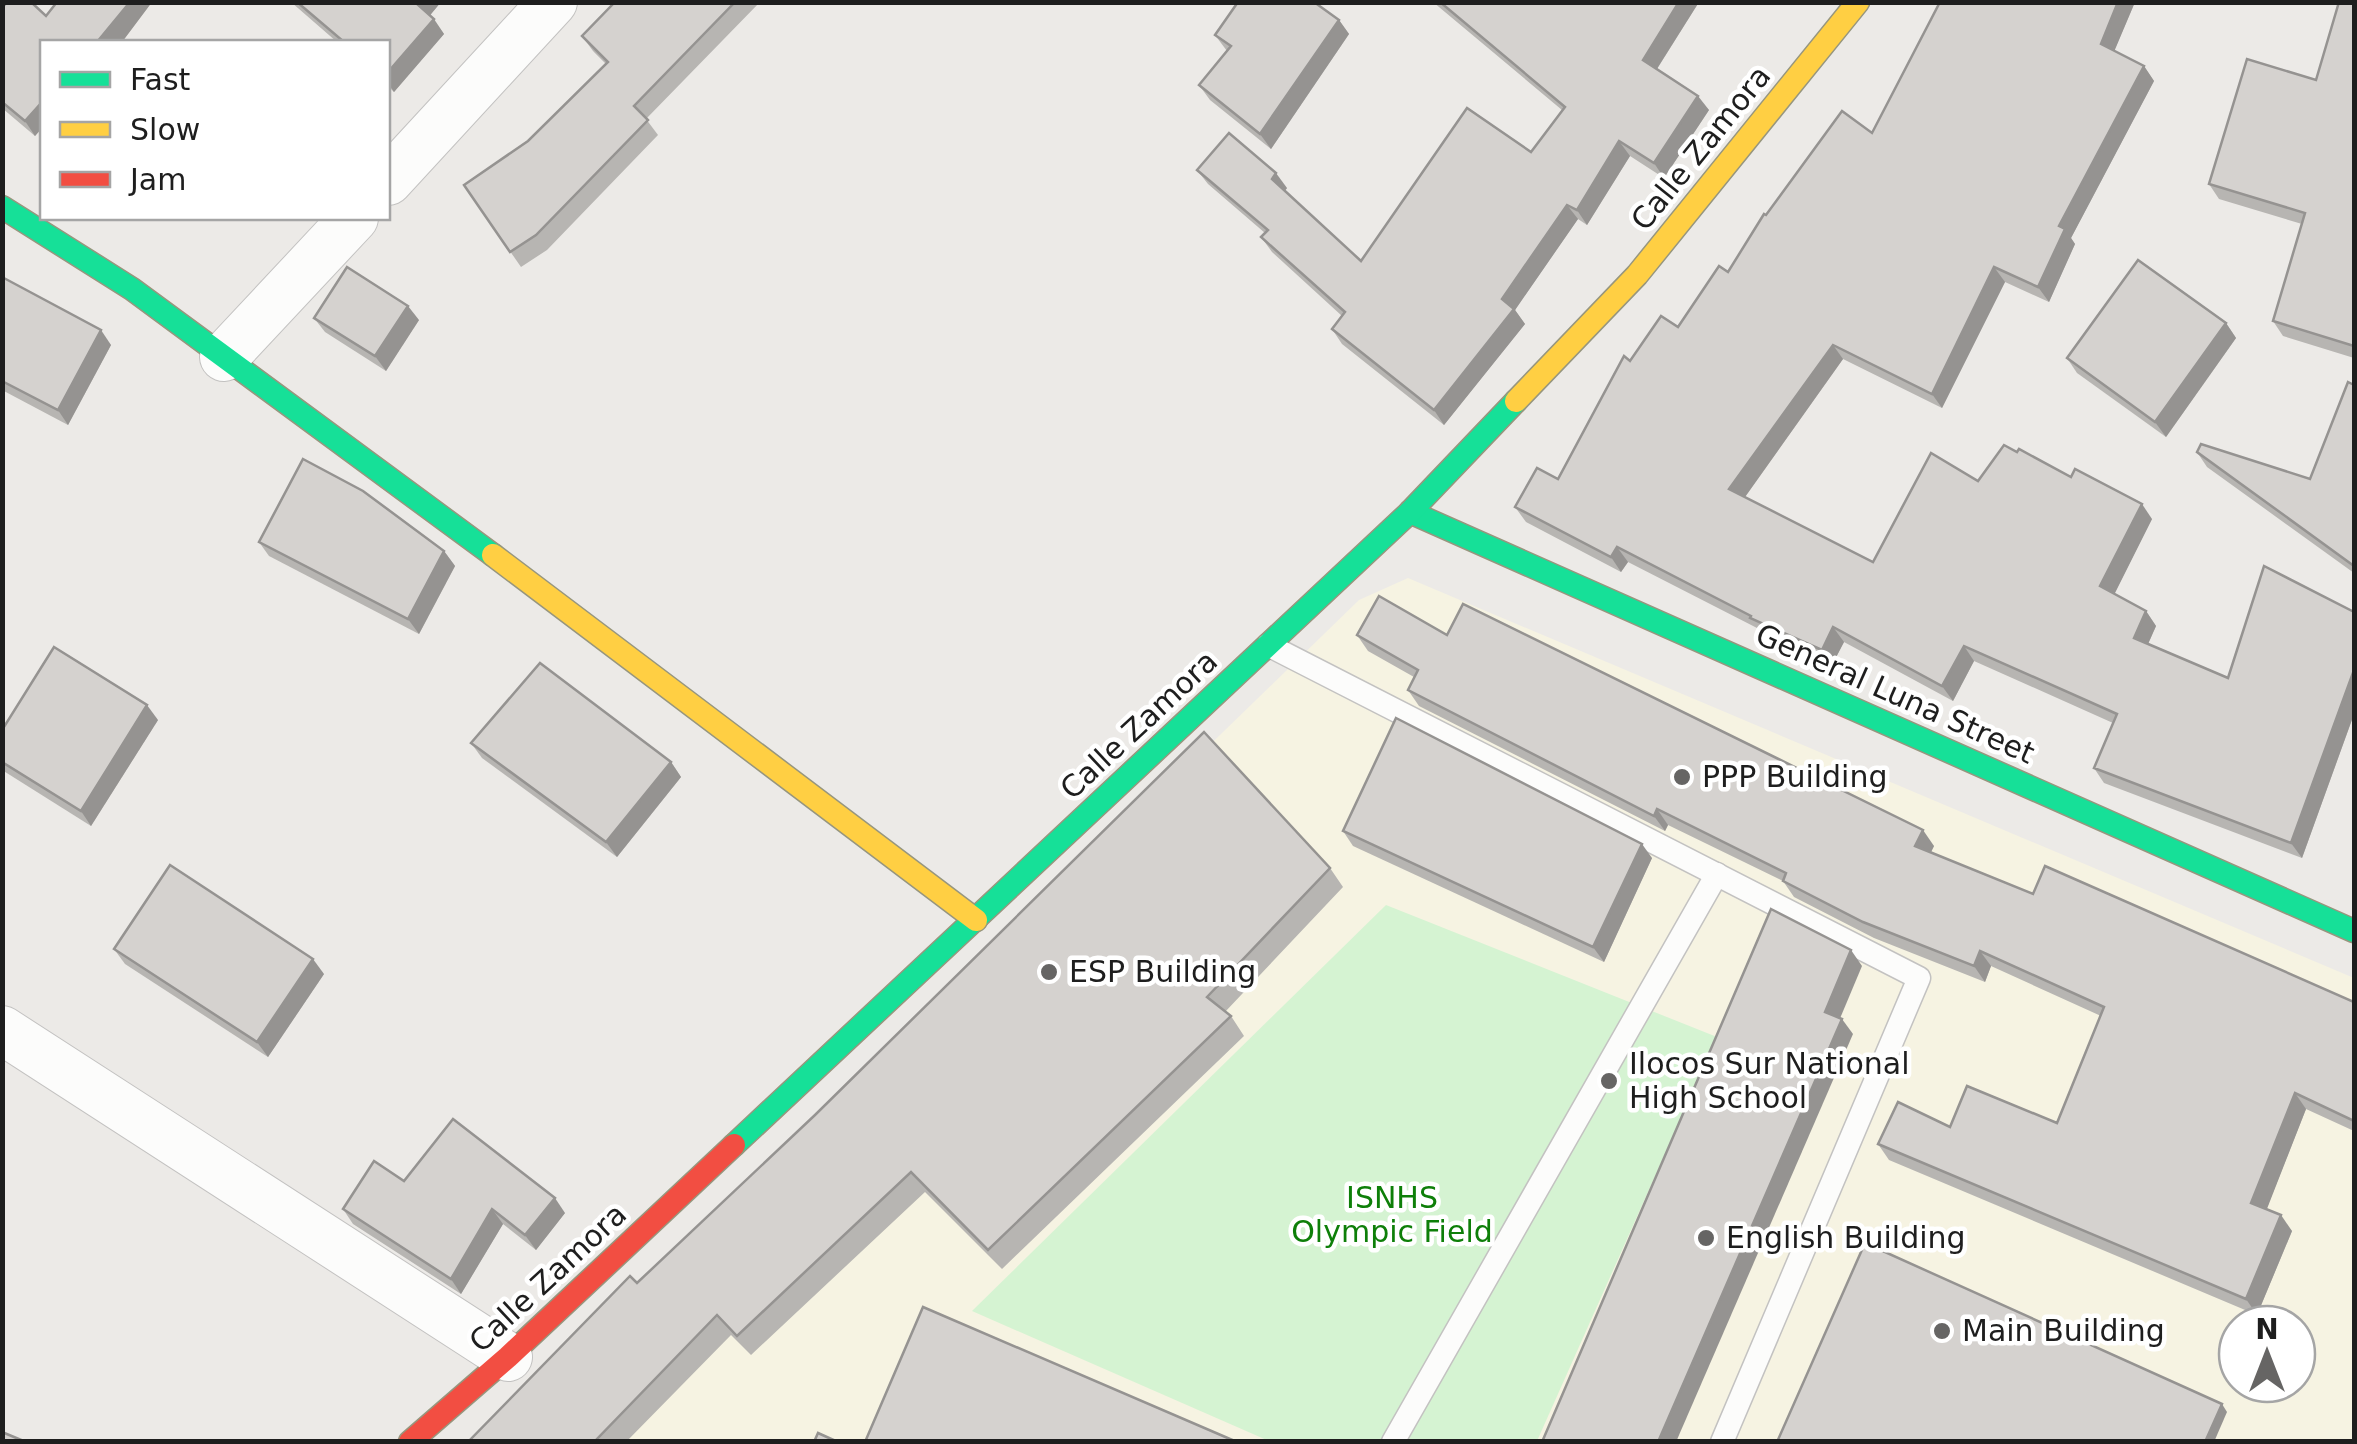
<svg xmlns="http://www.w3.org/2000/svg" width="2357" height="1444" viewBox="0 0 2357 1444" font-family="'DejaVu Sans',sans-serif">
  <style>
    .education { fill: #f6f3e2; fill-rule: evenodd }
    .park { fill: #d5f3d2 }
    .lines { fill: none; stroke-linecap: round; stroke-linejoin: round }
    .lane-casing { stroke: #c3c2c1; stroke-width: 25 }
    .street-casing { stroke: #c3c2c1; stroke-width: 50 }
    .fast-casing { stroke: #97967e; stroke-width: 25 }
    .slow-casing { stroke: #97967e; stroke-width: 25 }
    .jam-casing { stroke: #97967e; stroke-width: 25 }
    .lane { stroke: #fcfcfb; stroke-width: 22 }
    .street { stroke: #fcfcfb; stroke-width: 48 }
    .fast { stroke: #16e098; stroke-width: 22 }
    .slow { stroke: #ffcf43; stroke-width: 22 }
    .jam { stroke: #f24e42; stroke-width: 22 }
    .wall { fill: #b7b5b2 }
    .shaded-wall { fill: #959391 }
    .building { fill: #d5d2cf; stroke: #959391; stroke-width: 2.5 }
    .poi-dot { fill: #666564; stroke: #fff; stroke-width: 4 }
    .labels { text-anchor: middle; stroke-width: 9; stroke-linejoin: round; paint-order: stroke }
    .street-label { font-size: 30px; fill: #1e1e1e; stroke: #fff }
    .poi-label { font-size: 30px; fill: #1e1e1e; stroke: #fff; text-anchor: start }
    .park-label { font-size: 30px; fill: #0e7f09; stroke: #fff }
  </style>
  <rect width="100%" height="100%" fill="#eceae7"/>
  <path class="education" d="M1408,578L2354,978V1441L474,1442L1084,867L1359,600ZM2237,1324H2297V1384H2237Z"/>
  <polygon class="park" points="1386,905 1717,1037 1537,1441 1269,1441 972,1311"/>
  <g class="lines">
    <defs>
      <g id="lane">
        <polyline points="1268,645 1919,978 1722,1442"/>
        <polyline points="1393,1442 1717,874"/>
      </g>
      <g id="street">
        <polyline points="388,181 553,2"/>
        <polyline points="224,357 354,218"/>
        <polyline points="2,1030 508,1357"/>
      </g>
      <g id="fast">
        <polyline points="2,207 132,289 493,555"/>
        <polyline points="1410,512 2354,931"/>
        <polyline points="734,1145 1410,512 1516,401"/>
      </g>
      <g id="slow">
        <polyline points="1516,401 1637,275 1858,2"/>
        <polyline points="493,555 976,920"/>
      </g>
      <polyline id="jam" points="410,1442 508,1357 734,1145"/>
    </defs>
    <use href="#lane" class="lane-casing"/>
    <use href="#street" class="street-casing"/>
    <use href="#fast" class="fast-casing"/>
    <use href="#slow" class="slow-casing"/>
    <use href="#jam" class="jam-casing"/>
    <use href="#lane" class="lane"/>
    <use href="#street" class="street"/>
    <use href="#fast" class="fast"/>
    <use href="#slow" class="slow"/>
    <use href="#jam" class="jam"/>
  </g>
  <g class="wall">
    <polygon points="57,2 152,2 122,42 42,42 42,128 35,136 2,108 2,8 46,16"/>
    <polygon points="291,2 441,2 430,15 444,34 394,92 388,86 388,42 337,42"/>
    <polygon points="615,2 760,2 646,119 658,135 547,250 521,267 464,185 528,141 606,64 593,51 582,36"/>
    <polygon points="1433,2 1699,2 1657,69 1709,110 1664,178 1630,156 1587,225 1578,219 1515,310 1525,324 1444,425 1342,344 1332,329 1342,316 1272,252 1261,237 1265,233 1208,184 1197,170 1287,188 1285,191 1361,261 1531,152 1562,110"/>
    <polygon points="1940,2 2135,2 2114,51 2144,66 2154,81 2071,238 2075,244 2049,302 2005,282 1942,408 1843,359 1745,497 1873,562 1978,481 2152,519 2114,594 2146,611 2156,626 2148,644 2228,678 2354,612 2354,714 2302,858 2104,783 2094,768 2113,723 1974,661 1953,701 1844,642 1832,665 1760,633 1757,628 1628,562 1621,572 1526,522 1515,507 1558,479 1630,361 1678,327 1728,272 1766,215 1872,133"/>
    <polygon points="2354,2 2354,358 2283,336 2273,321 2302,224 2219,199 2209,184 2316,80"/>
    <polygon points="1339,20 1349,34 1271,149 1210,100 1199,85 1227,51 1215,35"/>
    <polygon points="2,277 111,345 68,425 2,390"/>
    <polygon points="314,318 419,320 386,371 325,332"/>
    <polygon points="2226,323 2236,338 2166,437 2077,373 2067,358"/>
    <polygon points="2354,385 2354,573 2207,467 2197,452 2310,479"/>
    <polygon points="259,542 444,551 455,566 419,634 269,556"/>
    <polygon points="1357,635 1447,635 1934,846 1931,852 2033,894 2354,1002 2354,1131 2306,1109 2266,1210 2292,1231 2257,1315 1889,1160 1878,1144 1950,1127 2057,1123 2101,1016 1991,966 1985,982 1874,938 1794,897 1783,881 1668,825 1665,831 1419,706 1408,690 1414,677 1368,651"/>
    <polygon points="158,720 91,826 2,770 2,730"/>
    <polygon points="471,743 671,762 681,777 617,857 482,758"/>
    <polygon points="1343,831 1652,858 1604,962 1353,846"/>
    <polygon points="1330,868 1343,887 1225,1012 1231,1016 1244,1036 1002,1269 925,1192 751,1355 731,1335 626,1442 468,1442 815,1115"/>
    <polygon points="114,949 324,974 268,1057 125,964"/>
    <polygon points="404,1181 565,1213 536,1250 503,1224 461,1294 353,1224 343,1209"/>
  </g>
  <g class="shaded-wall">
    <polygon points="130,2 152,2 122,42 97,42"/>
    <polygon points="418,2 441,2 427,19 417,4"/>
    <polygon points="1679,2 1699,2 1653,75 1643,60"/>
    <polygon points="2118,2 2135,2 2111,59 2101,44"/>
    <polygon points="434,19 444,34 394,92 388,83 388,72"/>
    <polygon points="1339,20 1349,34 1271,149 1260,134"/>
    <polygon points="2144,66 2154,81 2071,238 2075,244 2049,302 2038,287 2059,226"/>
    <polygon points="1698,96 1709,110 1664,178 1654,163"/>
    <polygon points="42,102 42,128 35,136 25,121"/>
    <polygon points="1619,141 1630,156 1587,225 1577,210"/>
    <polygon points="1276,173 1287,188 1282,194 1272,179"/>
    <polygon points="1567,205 1578,219 1515,310 1525,324 1444,425 1434,410 1502,299"/>
    <polygon points="1994,267 2005,282 1942,408 1932,394"/>
    <polygon points="408,306 419,320 386,371 375,356"/>
    <polygon points="2226,323 2236,338 2166,437 2155,422"/>
    <polygon points="101,330 111,345 68,425 58,410"/>
    <polygon points="1833,345 1843,359 1740,504 1729,489"/>
    <polygon points="2142,504 2152,519 2111,601 2100,586"/>
    <polygon points="1617,547 1628,562 1621,572 1611,557"/>
    <polygon points="444,551 455,566 419,634 408,619"/>
    <polygon points="2146,611 2156,626 2144,653 2134,638"/>
    <polygon points="1833,627 1844,642 1832,665 1822,650"/>
    <polygon points="1964,646 1974,661 1953,701 1942,686"/>
    <polygon points="2354,670 2354,714 2302,858 2291,843"/>
    <polygon points="147,705 158,720 91,826 81,811"/>
    <polygon points="671,762 681,777 617,857 606,842"/>
    <polygon points="1657,809 1668,825 1665,831 1654,816"/>
    <polygon points="1923,830 1934,846 1926,862 1915,846"/>
    <polygon points="1642,844 1652,858 1604,962 1593,947"/>
    <polygon points="1851,950 1862,966 1836,1028 1825,1012"/>
    <polygon points="1980,951 1991,966 1985,982 1974,966"/>
    <polygon points="313,959 324,974 268,1057 257,1042"/>
    <polygon points="1842,1019 1853,1034 1676,1442 1658,1442"/>
    <polygon points="2295,1093 2306,1109 2263,1219 2251,1203"/>
    <polygon points="555,1198 565,1213 536,1250 525,1235"/>
    <polygon points="492,1209 503,1224 461,1294 451,1279"/>
    <polygon points="2281,1215 2292,1231 2257,1315 2246,1299"/>
    <polygon points="2222,1404 2227,1412 2214,1442 2205,1442"/>
  </g>
  <g class="building">
    <polygon points="7,2 31,2 46,16 57,2 130,2 97,42 42,42 42,102 25,121 2,102 2,8"/>
    <polygon points="297,2 418,2 417,4 434,19 388,72 388,42 344,42"/>
    <polygon points="615,2 735,2 634,106 648,120 536,235 510,252 464,185 528,141 608,62 582,36"/>
    <polygon points="1238,2 1314,2 1339,20 1260,134 1199,85 1231,46 1215,35"/>
    <polygon points="1440,2 1679,2 1643,60 1698,96 1654,163 1619,141 1577,210 1567,205 1502,299 1514,309 1434,410 1332,329 1345,312 1261,237 1268,230 1197,170 1229,133 1276,173 1272,179 1361,261 1467,108 1531,152 1565,107"/>
    <polygon points="1940,2 2118,2 2101,44 2144,66 2059,226 2065,229 2038,287 1994,267 1932,394 1833,345 1729,489 1873,562 1931,453 1978,481 2004,445 2017,452 2019,449 2071,477 2075,469 2142,504 2100,586 2146,611 2134,638 2228,678 2264,566 2354,612 2354,670 2291,843 2094,768 2117,714 1964,646 1942,686 1833,627 1822,650 1750,618 1751,616 1617,547 1611,557 1515,507 1537,468 1558,479 1624,356 1630,361 1661,316 1678,327 1719,266 1728,272 1764,214 1766,215 1842,111 1872,133"/>
    <polygon points="2339,2 2354,2 2354,346 2273,321 2305,213 2209,184 2247,59 2316,80"/>
    <polygon points="2138,260 2226,323 2155,422 2067,358"/>
    <polygon points="347,267 408,306 375,356 314,318"/>
    <polygon points="2,277 101,330 58,410 2,381"/>
    <polygon points="2348,382 2354,385 2354,566 2197,452 2201,444 2310,479"/>
    <polygon points="303,459 363,491 444,551 408,619 259,542"/>
    <polygon points="1379,596 1447,635 1463,604 1923,830 1915,846 2033,894 2045,866 2354,1002 2354,1121 2295,1093 2251,1203 2281,1215 2246,1299 1878,1144 1898,1102 1950,1127 1967,1086 2057,1123 2104,1007 1980,951 1974,966 1863,922 1783,881 1786,873 1657,809 1654,816 1408,690 1418,670 1357,635"/>
    <polygon points="54,647 147,705 81,811 2,762 2,730"/>
    <polygon points="540,663 671,762 606,842 471,743"/>
    <polygon points="1396,718 1642,844 1593,947 1343,831"/>
    <polygon points="1204,732 1330,868 1207,997 1231,1016 988,1250 911,1172 737,1336 717,1315 594,1442 468,1442 630,1276 637,1283 815,1115"/>
    <polygon points="170,865 313,959 257,1042 114,949"/>
    <polygon points="1771,909 1851,950 1825,1012 1842,1019 1658,1442 1542,1442"/>
    <polygon points="453,1119 555,1198 525,1235 492,1209 451,1279 343,1209 374,1161 404,1181"/>
    <polygon points="1865,1243 2222,1404 2205,1442 1777,1442"/>
    <polygon points="923,1307 1237,1442 865,1442"/>
    <polygon points="2,1432 26,1442 2,1442"/>
    <polygon points="818,1433 838,1442 814,1442"/>
  </g>
  <g class="poi-dot">
    <circle cx="1682" cy="777" r="10"/>
    <circle cx="1049" cy="972" r="10"/>
    <circle cx="1609" cy="1081" r="10"/>
    <circle cx="1706" cy="1238" r="10"/>
    <circle cx="1942" cy="1331" r="10"/>
  </g>
  <g class="labels">
    <g class="street-label">
      <text transform="translate(1701 148) rotate(-51)" y="10">Calle Zamora</text>
      <text transform="translate(1895 694) rotate(24)" y="10">General Luna Street</text>
      <text transform="translate(1139 725) rotate(-43)" y="10">Calle Zamora</text>
      <text transform="translate(548 1278) rotate(-43)" y="10">Calle Zamora</text>
    </g>
    <g class="poi-label">
      <text x="1702" y="787">PPP Building</text>
      <text x="1069" y="982">ESP Building</text>
      <text x="1629" y="1074">Ilocos Sur National<tspan x="1629" dy="34">High School</tspan></text>
      <text x="1726" y="1248">English Building</text>
      <text x="1962" y="1341">Main Building</text>
    </g>
    <g class="park-label">
      <text x="1392" y="1208">ISNHS<tspan x="1392" dy="34">Olympic Field</tspan></text>
    </g>
  </g>
  <rect width="2357" height="1444" fill="none" stroke="#1e1e1e" stroke-width="10"/>
  <rect x="40" y="40" width="350" height="180" fill="#ffffff" stroke="#a5a5a5" stroke-width="2.5"/>
  <rect x="60" y="72" width="50" height="15" fill="#16e098" stroke="#a5a5a5" stroke-width="2.5"/>
  <text x="130" y="90" font-size="30" fill="#1e1e1e">Fast</text>
  <rect x="60" y="122" width="50" height="15" fill="#ffcf43" stroke="#a5a5a5" stroke-width="2.5"/>
  <text x="130" y="140" font-size="30" fill="#1e1e1e">Slow</text>
  <rect x="60" y="172" width="50" height="15" fill="#f24e42" stroke="#a5a5a5" stroke-width="2.5"/>
  <text x="130" y="190" font-size="30" fill="#1e1e1e">Jam</text>
  <g transform="translate(2267 1354)"><circle r="48" fill="#ffffff" stroke="#a5a5a5" stroke-width="2.5"/>
  <path d="M0-8L18 38L0 25L-18 38Z" fill="#666564"/>
  <text y="-15" font-size="28" font-weight="bold" text-anchor="middle" fill="#1e1e1e">N</text>
  </g>
</svg>
